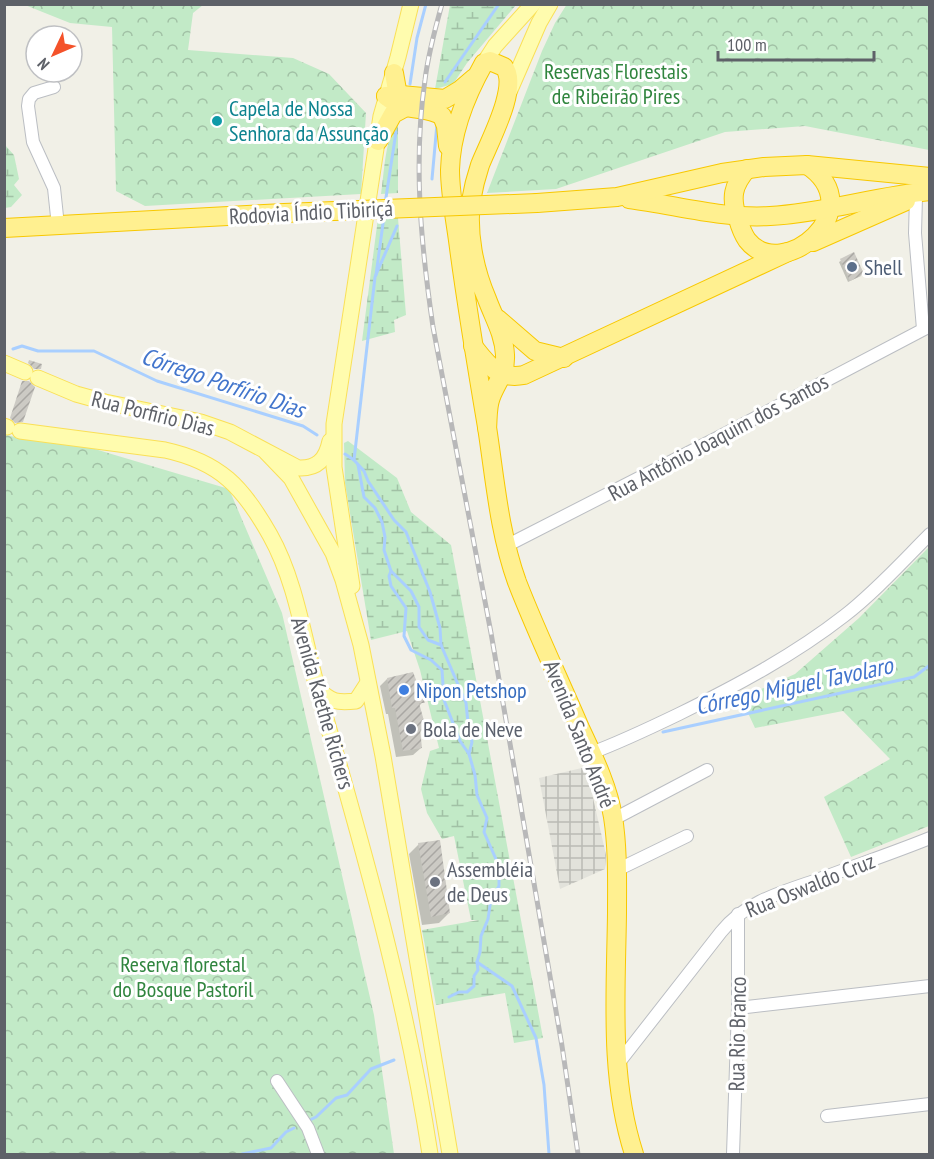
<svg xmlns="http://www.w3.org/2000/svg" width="934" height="1159" viewBox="0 0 934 1159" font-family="'PT Sans Narrow',sans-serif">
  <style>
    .industrial { fill: url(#industrial-grid) }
    .forest { fill: url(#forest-crowns) }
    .wetland { fill: url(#wetland-marsh) }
    .shadow { fill: #0003 }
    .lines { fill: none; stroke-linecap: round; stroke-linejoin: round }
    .stream { stroke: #a9cfff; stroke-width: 3 }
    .building { fill: url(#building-hatch) }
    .minor-casing { stroke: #bbbec3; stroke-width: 14 }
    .major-casing { stroke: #fae057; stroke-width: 17 }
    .highway-casing { stroke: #f8c800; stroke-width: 20 }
    .minor { stroke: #fff; stroke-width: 12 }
    .major { stroke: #fffcae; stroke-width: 15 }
    .highway { stroke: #fff090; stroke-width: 18 }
    .rail-casing { stroke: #b8b8b9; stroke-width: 5 }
    .rail { stroke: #fff; stroke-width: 3; stroke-dasharray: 9; stroke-linecap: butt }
    .highway-bridge-casing { stroke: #f8c800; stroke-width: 20; stroke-linecap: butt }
    .highway-bridge { stroke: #fff090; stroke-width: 18 }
    .culture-dot { fill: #0f9aa8; stroke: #fff; stroke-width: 2 }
    .service-dot { fill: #5c6f8a; stroke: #fff; stroke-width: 2 }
    .shop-dot { fill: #3f7fe0; stroke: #fff; stroke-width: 2 }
    .worship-dot { fill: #6b7280; stroke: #fff; stroke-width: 2 }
    .labels { text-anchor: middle; stroke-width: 6; stroke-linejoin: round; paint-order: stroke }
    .park-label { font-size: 22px; fill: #30853e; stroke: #fff }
    .culture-label { font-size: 22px; fill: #0d838f; stroke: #fff; text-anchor: start }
    .street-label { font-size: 22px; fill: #5e6168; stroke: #fff }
    .service-label { font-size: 22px; fill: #4e5e75; stroke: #fff; text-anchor: start }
    .shop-label { font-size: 22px; fill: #366cbe; stroke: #fff; text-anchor: start }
    .worship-label { font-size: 22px; fill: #5b616d; stroke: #fff; text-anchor: start }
    .water-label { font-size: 24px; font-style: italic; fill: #4275cc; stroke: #fff }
  </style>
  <defs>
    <pattern id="industrial-grid" width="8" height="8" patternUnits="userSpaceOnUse" patternTransform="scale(1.5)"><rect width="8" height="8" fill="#e2e2db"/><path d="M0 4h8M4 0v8" fill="none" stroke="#babbb5"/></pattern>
    <pattern id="forest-crowns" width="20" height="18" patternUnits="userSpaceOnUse" patternTransform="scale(1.5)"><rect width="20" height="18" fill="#c2eac7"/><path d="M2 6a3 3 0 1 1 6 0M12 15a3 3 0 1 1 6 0" fill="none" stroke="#a1c1a5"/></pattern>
    <pattern id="wetland-marsh" width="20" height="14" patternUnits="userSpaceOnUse" patternTransform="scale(1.5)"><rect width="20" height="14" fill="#c2eac7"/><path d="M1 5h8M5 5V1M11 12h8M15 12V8" fill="none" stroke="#a1c1a5"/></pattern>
    <pattern id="building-hatch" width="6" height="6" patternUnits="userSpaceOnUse" patternTransform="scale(1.5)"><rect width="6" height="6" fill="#cccac4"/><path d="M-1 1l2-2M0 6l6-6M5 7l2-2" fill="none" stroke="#a9a7a3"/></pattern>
  </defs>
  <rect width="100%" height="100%" fill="#f1f0e7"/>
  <polygon class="industrial" points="586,767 606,855 605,869 560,889 539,778"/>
  <g class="forest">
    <polygon points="567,4 929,5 929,150 805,126 725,132 556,189 487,193 542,51 555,23"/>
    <polygon points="25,5 203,5 193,13 188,50 293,58 329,74 366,113 361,194 145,206 116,191 112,27 70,23"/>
    <polygon points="4,434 18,438 88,447 229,489 282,613 374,1015 394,1154 5,1154"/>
    <polygon points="929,547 929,826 851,857 824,797 890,759 843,711 755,728 741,698 795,674 859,618"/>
  </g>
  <g class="wetland">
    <polygon points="450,5 516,5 467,63 453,84 435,89"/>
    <path d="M398,123V193L381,194C384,177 385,134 398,123Z"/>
    <polygon points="5,145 14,155 19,179 14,185 22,195 11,207 5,208"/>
    <polygon points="378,218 398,218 406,315 394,320 395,332 362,341"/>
    <polygon points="348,441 397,478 411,512 451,545 543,1038 514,1043 505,993 436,1005 422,930 479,920 471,920 454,836 442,839 427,813 421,789 430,751 439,748 420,670 407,631 371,640 345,483 344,443"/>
  </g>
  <g class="shadow">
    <polygon points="853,254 861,276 848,282 839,262"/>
    <polygon points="387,679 423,702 419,706 424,728 419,733 421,748 413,755 396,757 388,714 386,714 380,686"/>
    <polygon points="419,844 449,913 439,923 422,925 409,854"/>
  </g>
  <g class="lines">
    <g class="stream">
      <polyline points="445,82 499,4"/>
      <polyline points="410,84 417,38 426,4"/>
      <polyline points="432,179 437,124"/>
      <polyline points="385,204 396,132"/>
      <polyline points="397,226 375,277 354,460 364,471 368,481 394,520 406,532 430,592 440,628 441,645 466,703 468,723 472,742 469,754 475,775 477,795 487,818 484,832 499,866 499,886 491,899 488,919 481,936 480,952 477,962 478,970 474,976 474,986 467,992 459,992 449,997"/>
      <polyline points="376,275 384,216"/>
      <polyline points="13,349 22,346 38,351 94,351 157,381 303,426 317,435"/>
      <polyline points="345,454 354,460"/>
      <polyline points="358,465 364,497 375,508 382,522 385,537 384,550 391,571 411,591 419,607 419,627 428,640 441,645"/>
      <polyline points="391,571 389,576 391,586 406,608 404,636 411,650 431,660 442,670 444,700 460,741 469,754"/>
      <polyline points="663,732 914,677 930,665"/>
      <polyline points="477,962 512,986 536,1038 544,1085 549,1154"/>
      <polyline points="310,1120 316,1117 336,1098 347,1095 371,1069 394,1060"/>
      <polyline points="242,1154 271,1148 286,1132 294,1128"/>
    </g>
  </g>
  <g class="building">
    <polygon points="854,252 864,274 850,281 840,259"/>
    <polygon points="29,360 42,364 41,369 34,369 28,363"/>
    <polygon points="22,381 29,381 35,387 23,422 15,423 10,418"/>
    <polygon points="413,672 425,703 419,703 426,728 420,729 422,748 403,751 395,708 392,708 387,678"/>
    <polygon points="440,840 450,913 431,917 418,843"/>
  </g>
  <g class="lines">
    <defs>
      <g id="minor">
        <polyline points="54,87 34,93 29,99 28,106 33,142 54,188 58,226"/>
        <polyline points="916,197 915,233 923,329"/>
        <polyline points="506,546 717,438 930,326"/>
        <path d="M591,753C621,742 650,728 679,714C736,686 794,655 844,616C875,592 902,562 930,534"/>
        <polyline points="614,819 707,770"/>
        <polyline points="617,870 687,836"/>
        <polyline points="738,1008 930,986"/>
        <path d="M617,1065L721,932C745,902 782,892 817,880C854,866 893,853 930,838"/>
        <polyline points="277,1081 308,1128 318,1154"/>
        <polyline points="827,1116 930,1104"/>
        <polyline points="733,1154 738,1008 738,914"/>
      </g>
      <g id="major">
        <polyline points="484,63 495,46 533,4"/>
        <polyline points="509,92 539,23 550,4"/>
        <polyline points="4,363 25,372"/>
        <path d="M38,378L76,394L105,402L201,422L230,432L298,468C317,469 326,460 330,441"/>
        <polyline points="4,426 7,427"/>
        <path d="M20,431L165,450C220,462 243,487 270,535C296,581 304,640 318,691C362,844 406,997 430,1154"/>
        <polyline points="266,452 291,478 333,553 343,580 361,645 383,756 450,1154"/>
        <polyline points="352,586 334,467 334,424 381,116 398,57 411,4"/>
        <path d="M318,689C331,702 337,703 356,701L367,684"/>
      </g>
      <g id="highway">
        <polyline points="394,73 397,90 401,95"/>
        <path d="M386,96C408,114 424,105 442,116L446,126L448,146"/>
        <polyline points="386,96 401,95 445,99 460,90 474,78"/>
        <polyline points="378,141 393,114 404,108"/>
        <path d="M747,169C733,185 730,198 738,219C740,226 743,234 747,240C782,285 873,209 807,165"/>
        <path d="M629,199C676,205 723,219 770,216C824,213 876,196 930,191"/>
        <polyline points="537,203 617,197 722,173 764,167 807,165 930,177"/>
        <polyline points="4,228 284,213"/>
        <polyline points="813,242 906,201"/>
        <polyline points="498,319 535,351 564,358"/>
        <path d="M473,346C488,365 498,380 524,375L788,252"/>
        <path d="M487,429C488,418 487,407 491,397C497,381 506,374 505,355C504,334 494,318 487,299C474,269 467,233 471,201C473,189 476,177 480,165C488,144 520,86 504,67L490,61L484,63C466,95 451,132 450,170C450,195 456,223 459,248C467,308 477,368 487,427C495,479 499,532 517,582C536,631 559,679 580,728C593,756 608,786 613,817C618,849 617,881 617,913C616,994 609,1077 634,1154"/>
      </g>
    </defs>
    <use href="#minor" class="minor-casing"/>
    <use href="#major" class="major-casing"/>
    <use href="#highway" class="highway-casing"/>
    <use href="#minor" class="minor"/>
    <use href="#major" class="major"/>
    <use href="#highway" class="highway"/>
    <defs>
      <path id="rail" d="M442,4C435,29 428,55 425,80C413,163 421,245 433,327L491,633L562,1046L578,1154"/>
    </defs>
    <use href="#rail" class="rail-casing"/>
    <use href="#rail" class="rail"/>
    <defs>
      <polyline id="highway-bridge" points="284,213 537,203"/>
    </defs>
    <use href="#highway-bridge" class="highway-bridge-casing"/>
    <use href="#highway-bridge" class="highway-bridge"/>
  </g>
  <circle class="culture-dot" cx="217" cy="121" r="6"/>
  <circle class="service-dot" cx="852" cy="267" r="6"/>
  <circle class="shop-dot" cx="404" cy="690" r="6"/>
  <g class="worship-dot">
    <circle cx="411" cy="729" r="6"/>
    <circle cx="435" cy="882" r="6"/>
  </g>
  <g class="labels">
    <g class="park-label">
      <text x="616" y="79">Reservas Florestais<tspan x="616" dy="25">de Ribeirão Pires</tspan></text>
      <text x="183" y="972">Reserva florestal<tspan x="183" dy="25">do Bosque Pastoril</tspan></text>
    </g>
    <g class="culture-label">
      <text x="229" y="116">Capela de Nossa<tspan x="229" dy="25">Senhora da Assunção</tspan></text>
    </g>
    <g class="street-label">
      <text transform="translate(311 212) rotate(-3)" y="8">Rodovia Índio Tibiriçá</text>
      <text transform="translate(153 413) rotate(14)" y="8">Rua Porfirio Dias</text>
      <text transform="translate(718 437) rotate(-28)" y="8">Rua Antônio Joaquim dos Santos</text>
      <text transform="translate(323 703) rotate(74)" y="8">Avenida Kaethe Richers</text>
      <text transform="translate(580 734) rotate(68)" y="8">Avenida Santo André</text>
      <text transform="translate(810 885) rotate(-22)" y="8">Rua Oswaldo Cruz</text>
      <text transform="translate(737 1034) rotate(-89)" y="8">Rua Rio Branco</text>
    </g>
    <g class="service-label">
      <text x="864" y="275">Shell</text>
    </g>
    <g class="shop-label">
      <text x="416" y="698">Nipon Petshop</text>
    </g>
    <g class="worship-label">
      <text x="423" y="737">Bola de Neve</text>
      <text x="447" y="877">Assembléia<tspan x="447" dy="25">de Deus</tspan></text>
    </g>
    <g class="water-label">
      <text transform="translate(223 383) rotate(19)" y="8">Córrego Porfírio Dias</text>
      <text transform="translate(794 686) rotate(-12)" y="8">Córrego Miguel Tavolaro</text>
    </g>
  </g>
  <rect width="934" height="1159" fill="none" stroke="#5e6168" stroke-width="12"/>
  <g transform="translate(54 54) rotate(226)"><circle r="28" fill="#ffffff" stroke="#bfc0c3" stroke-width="1.5"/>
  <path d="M0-4.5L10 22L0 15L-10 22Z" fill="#f4522a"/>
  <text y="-9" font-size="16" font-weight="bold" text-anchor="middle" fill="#5e6168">N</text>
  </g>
  <path d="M718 51v9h156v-9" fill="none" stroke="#5e6168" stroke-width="3"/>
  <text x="727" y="51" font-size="18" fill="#5e6168" stroke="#ffffff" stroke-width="4.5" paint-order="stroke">100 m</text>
</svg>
